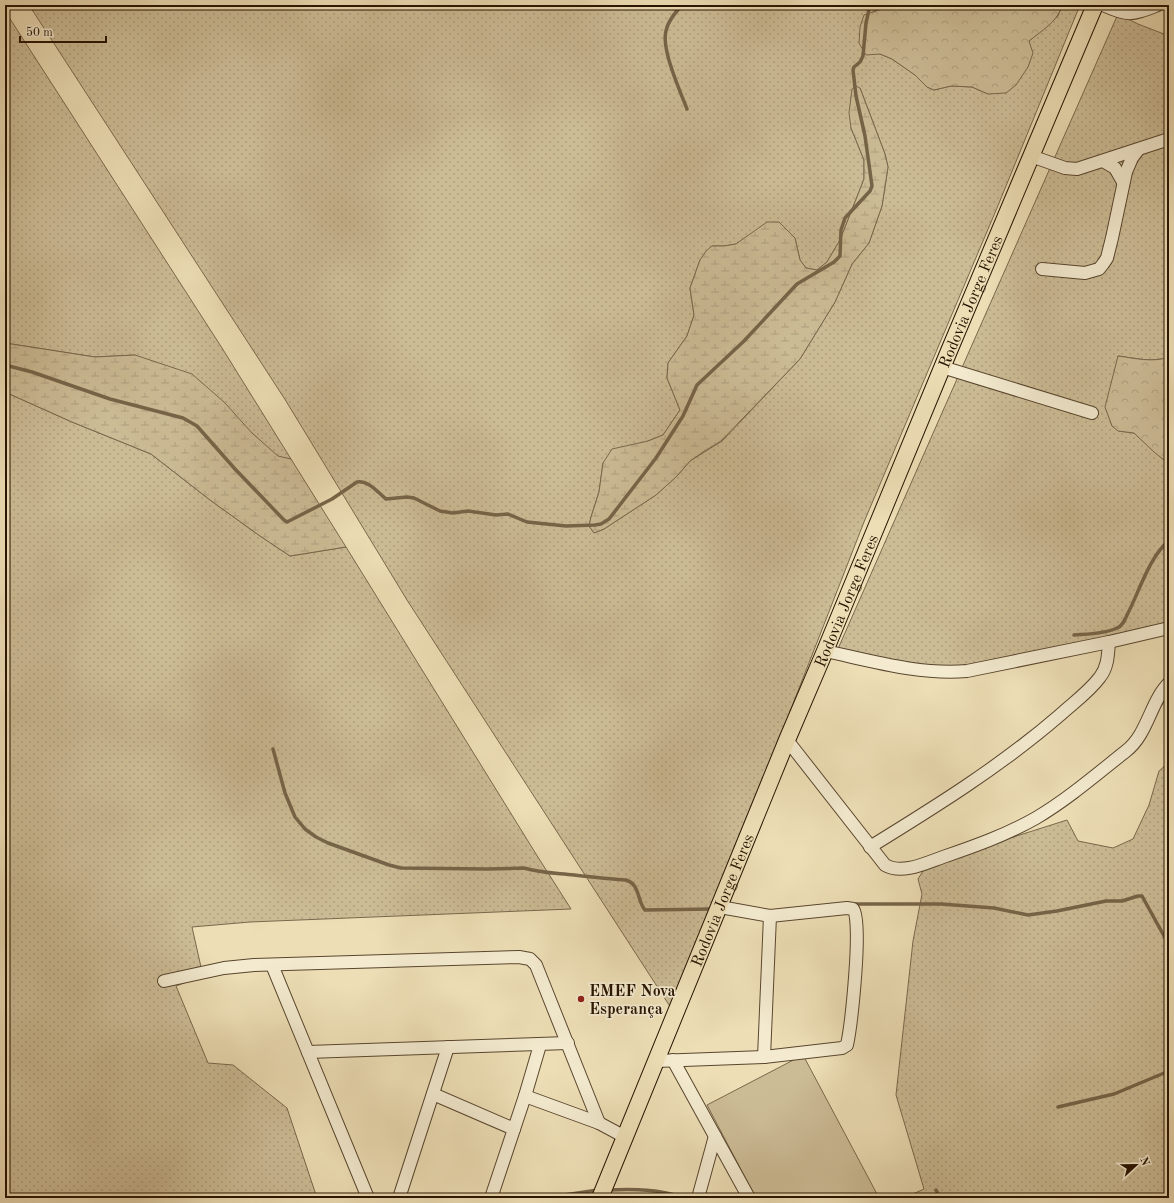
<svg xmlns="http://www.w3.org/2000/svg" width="1174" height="1203" viewBox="0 0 1174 1203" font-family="'Old Standard TT',serif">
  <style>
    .grass { fill: url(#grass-dots); stroke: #7a684c; fill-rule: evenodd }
    .forest { fill: url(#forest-crowns); stroke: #7a684c }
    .wetland { fill: url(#wetland-marsh); stroke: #7a684c }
    .garden { fill: #ccbc96; stroke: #7a684c }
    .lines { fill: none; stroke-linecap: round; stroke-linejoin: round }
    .stream { stroke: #766448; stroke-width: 3.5 }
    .minor-casing { stroke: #59462e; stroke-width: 14 }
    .major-casing { stroke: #281401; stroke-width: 18 }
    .minor { stroke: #f3eacf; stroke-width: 12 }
    .major { stroke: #eddeb5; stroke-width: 16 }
    .poi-dot { fill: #8f2418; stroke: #f3eacf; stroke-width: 1.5 }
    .labels { text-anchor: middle; stroke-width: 3.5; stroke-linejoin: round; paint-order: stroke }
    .street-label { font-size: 16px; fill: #281401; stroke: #f3eacf }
    .poi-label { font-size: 16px; font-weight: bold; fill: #281401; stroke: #f3eacf; text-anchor: start }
  </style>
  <defs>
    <pattern id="grass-dots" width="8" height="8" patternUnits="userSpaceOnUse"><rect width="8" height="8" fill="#ccbc96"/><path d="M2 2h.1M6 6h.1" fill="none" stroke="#afa180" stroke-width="1.8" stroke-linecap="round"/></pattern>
    <pattern id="forest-crowns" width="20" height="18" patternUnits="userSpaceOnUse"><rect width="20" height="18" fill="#ccbc96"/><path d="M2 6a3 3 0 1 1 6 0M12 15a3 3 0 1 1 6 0" fill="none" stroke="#afa180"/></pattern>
    <pattern id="wetland-marsh" width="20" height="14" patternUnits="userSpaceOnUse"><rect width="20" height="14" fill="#ccbc96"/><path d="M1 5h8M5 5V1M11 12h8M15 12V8" fill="none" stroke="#afa180"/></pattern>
  </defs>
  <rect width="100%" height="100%" fill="#eddeb5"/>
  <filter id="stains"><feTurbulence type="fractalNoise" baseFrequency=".005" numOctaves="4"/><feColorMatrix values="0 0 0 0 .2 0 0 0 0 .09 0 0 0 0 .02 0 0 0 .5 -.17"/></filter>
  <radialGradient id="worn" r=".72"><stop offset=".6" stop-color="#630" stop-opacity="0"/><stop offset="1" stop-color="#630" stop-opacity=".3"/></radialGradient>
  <g class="grass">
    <path d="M29,5H883L882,9L873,11L880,54L892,59L915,75L927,87L934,90L951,86L972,87L988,94L1029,41L1058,16L1061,8V5H1080L997,208L864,522L707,924L671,1008L407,600L286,401ZM860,88L885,154L888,167L882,206L869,243L852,264L835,302L800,359L722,441L690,461L677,476L656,495L604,529L594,533L589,526L591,517L599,492L603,463L648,441L663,435L680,410L667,378L668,363L687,336L694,315L690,288L700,260L712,246H724L736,244L751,234L795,238L800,260L806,268L817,270L827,262L840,240L864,179V160L851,128Z"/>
    <polygon points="5,11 222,348 291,459 278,457 252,433 135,355 95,357 5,343"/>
    <path d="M1118,14L1138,24L1169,36V357C1153,363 1134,358 1118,356L1108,413L1112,426L1119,431L1134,433L1164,460H1169V632L957,670L837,651Z"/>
    <polygon points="5,392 72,422 151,454 210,500 260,536 290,556 346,547 536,854 571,909 250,922 192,927 203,976 176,986 208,1063 233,1065 287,1108 317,1198 5,1198"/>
    <polygon points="1169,762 1169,1198 904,1198 924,1189 896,1095 913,941 922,894 918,879 923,871 944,859 1067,820 1078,841 1113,848 1133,839 1149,805 1159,771"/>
  </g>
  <g class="forest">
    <path d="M883,5H1061C1062,18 1039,33 1029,41L1033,53L1028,67L1016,85L1006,93L988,94L972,87L951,86L934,90L927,87L915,75L892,59L880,54L866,55L859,43L860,27L864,15L882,9Z"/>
    <path d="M1118,356C1134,358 1153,363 1169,357V460H1164L1154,452L1134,433L1118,431L1112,426L1105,407Z"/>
  </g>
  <g class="wetland">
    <polygon points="856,86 860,88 885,154 888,167 882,206 869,243 852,264 835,302 800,359 721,441 703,452 690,461 677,476 656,495 604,529 594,533 589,526 591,517 599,492 603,463 612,449 648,441 663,435 680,410 667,378 668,363 687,336 694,315 690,288 700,260 706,251 712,246 724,246 736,244 767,222 779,222 795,238 800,260 806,268 817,270 827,262 840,240 864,179 864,160 851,128 849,113 852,89"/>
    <polygon points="5,343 95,357 135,355 192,374 224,402 252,433 278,456 291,459 346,547 290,556 260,536 210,500 151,454 72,422 5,392"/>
  </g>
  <polygon class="garden" points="803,1055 877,1194 870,1198 756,1198 707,1105"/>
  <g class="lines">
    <g class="stream">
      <path d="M682,5C675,13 668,21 666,31C661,49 680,91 687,109"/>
      <path d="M5,365L32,372L110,399L183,418L197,426L235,469L284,520L287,522L332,499L357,482C369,480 377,492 386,499L407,497L414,498L440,511L453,513L468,511L496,515L508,514L527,522L566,526L595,525L601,524L609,519L656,458L683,416L697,385L744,341L797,284L834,262L840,256L841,230L845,218L870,191L872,186L865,136L856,96L853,70L854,67L860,62L863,56L866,23L870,5"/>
      <path d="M1074,635C1087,634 1105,634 1117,628C1123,626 1125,619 1128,613C1139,592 1150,555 1169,541"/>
      <path d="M273,749L285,793L295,817L305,829L316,837L328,843L389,865L401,868L487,869L524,868C541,873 556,873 574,875C591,877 608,879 626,880C640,884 637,901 645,910L713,909"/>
      <polyline points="853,904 941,904 994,908 1028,915 1057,911 1106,901 1122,901 1138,896 1142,896 1169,945"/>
      <polyline points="1058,1107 1114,1094 1169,1071"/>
      <path d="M608,1190C636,1189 658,1189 685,1198"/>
      <polyline points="936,1190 940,1198"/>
      <path d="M217,1198C230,1193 241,1194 254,1198"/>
      <polyline points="544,1198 598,1190"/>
    </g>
    <defs>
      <g id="minor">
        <path d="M1103,5C1129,17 1132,15 1158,5"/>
        <polyline points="1031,156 1065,168 1077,169 1169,139"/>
        <polyline points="1103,161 1115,168 1123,182"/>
        <polyline points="1042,269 1085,273 1099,269 1103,264 1107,258 1112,238 1126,172 1132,158 1138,150"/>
        <polyline points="942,367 1092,413"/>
        <path d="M825,651C872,661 919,675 967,671L1109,642L1169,628"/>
        <path d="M787,740L885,865C902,875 926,863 943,857C975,846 1006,835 1036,818C1068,799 1097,774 1126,751C1148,734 1150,702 1169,683"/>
        <path d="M870,847C935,807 1001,766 1060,715C1073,703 1089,692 1100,677C1108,667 1108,654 1109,642"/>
        <polyline points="272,965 368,1198"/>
        <polyline points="164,981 224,968 254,965 519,957 530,959 536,965 599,1123"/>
        <polyline points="308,1052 568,1043"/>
        <polyline points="764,1057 770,916"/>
        <polyline points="673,1060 749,1198"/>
        <path d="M657,1061L764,1057L842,1048L847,1045C851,1026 863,921 853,909L847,908L770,916L720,907"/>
        <polyline points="433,1094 514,1129"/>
        <polyline points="525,1096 599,1123 625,1137"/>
        <polyline points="399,1198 448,1047"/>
        <polyline points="491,1198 525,1096 540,1045"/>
        <polyline points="698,1198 715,1136"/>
      </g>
      <g id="major">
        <path id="s1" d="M600,1198L787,740L825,651L949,351L1095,5"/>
      </g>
    </defs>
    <use href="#minor" class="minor-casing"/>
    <use href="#major" class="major-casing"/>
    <use href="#minor" class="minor"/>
    <use href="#major" class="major"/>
  </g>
  <circle class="poi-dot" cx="581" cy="999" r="4"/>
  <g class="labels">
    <g class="street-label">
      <text dy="6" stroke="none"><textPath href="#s1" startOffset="970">Rodovia Jorge Feres</textPath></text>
      <text dy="6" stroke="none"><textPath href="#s1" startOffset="646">Rodovia Jorge Feres</textPath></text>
      <text dy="6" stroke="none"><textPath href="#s1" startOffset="322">Rodovia Jorge Feres</textPath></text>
    </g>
    <g class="poi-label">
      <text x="589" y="996">EMEF Nova<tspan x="589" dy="18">Esperança</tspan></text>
    </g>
  </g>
  <rect width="1174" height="1203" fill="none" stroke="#eddeb5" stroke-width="20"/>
  <rect x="6" y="6" width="1162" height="1191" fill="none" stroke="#281401" stroke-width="2"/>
  <rect x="10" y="10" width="1154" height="1183" fill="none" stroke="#281401"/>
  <g transform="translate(1136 1165) rotate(68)" stroke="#f3eacf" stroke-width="3" paint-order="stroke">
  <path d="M0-3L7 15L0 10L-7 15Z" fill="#281401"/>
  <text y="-6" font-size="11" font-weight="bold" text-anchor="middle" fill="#281401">N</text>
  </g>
  <path d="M20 36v6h86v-6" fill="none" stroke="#281401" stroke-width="2"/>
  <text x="26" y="36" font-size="12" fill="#281401" stroke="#f3eacf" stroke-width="3" paint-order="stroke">50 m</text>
  <rect width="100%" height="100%" filter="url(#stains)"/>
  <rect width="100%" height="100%" fill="url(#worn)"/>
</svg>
